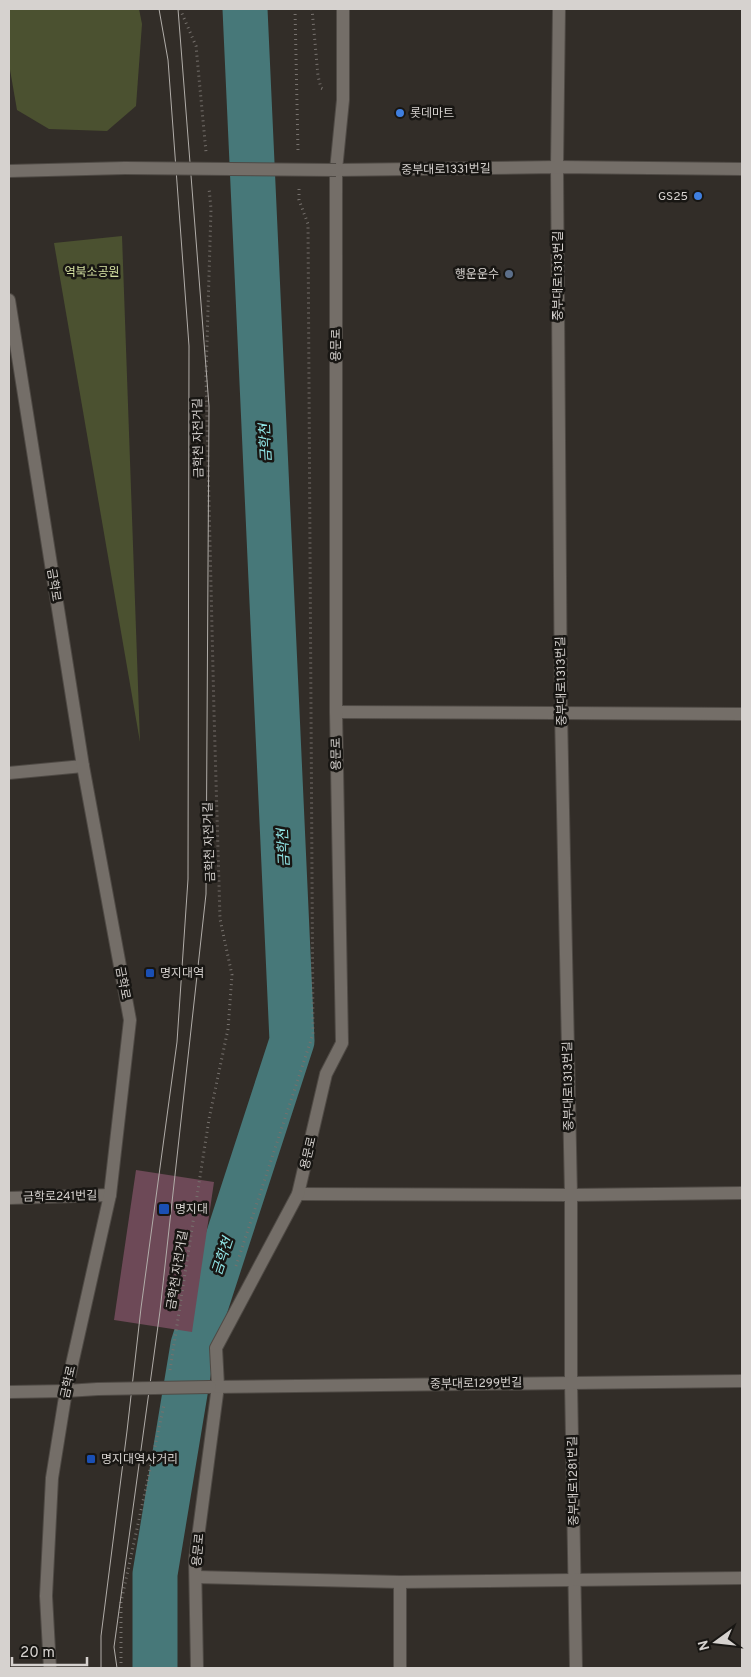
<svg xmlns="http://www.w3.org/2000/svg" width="751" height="1677" viewBox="0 0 751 1677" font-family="Overpass,'Noto Sans KR',sans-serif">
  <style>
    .green { fill: #4b5130 }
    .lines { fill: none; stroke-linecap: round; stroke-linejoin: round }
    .river { stroke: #477879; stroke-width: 45 }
    .building { fill: #6d4957 }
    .street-casing { stroke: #4f4a45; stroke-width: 14 }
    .secondary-casing { stroke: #4f4a45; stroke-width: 14 }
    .path { stroke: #76716d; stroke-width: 3; stroke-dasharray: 1 4; stroke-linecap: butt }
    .street { stroke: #746e68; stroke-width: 12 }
    .secondary { stroke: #746e68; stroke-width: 12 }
    .tram { stroke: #b1ada9; stroke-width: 1 }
    .street-bridge-casing { stroke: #4f4a45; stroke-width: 14; stroke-linecap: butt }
    .secondary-bridge-casing { stroke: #4f4a45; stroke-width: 14; stroke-linecap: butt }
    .street-bridge { stroke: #746e68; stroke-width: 12 }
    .secondary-bridge { stroke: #746e68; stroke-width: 12 }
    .shop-dot { fill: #3f7fe0; stroke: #181613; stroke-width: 2 }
    .service-dot { fill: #5c6f8a; stroke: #181613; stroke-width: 2 }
    .transit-dot { fill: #1a4fb4; stroke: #181613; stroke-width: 2 }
    .labels { text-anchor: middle; stroke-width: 5; stroke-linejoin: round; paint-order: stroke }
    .poi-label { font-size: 12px; fill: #d6d2cf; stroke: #181613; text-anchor: start }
    .street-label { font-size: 12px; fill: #d6d2cf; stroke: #181613 }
    .park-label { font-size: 12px; fill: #d5e1a2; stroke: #181613 }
    .water-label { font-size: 14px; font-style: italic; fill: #91e6e7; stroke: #181613 }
  </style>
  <rect width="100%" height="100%" fill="#322d28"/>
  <g class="green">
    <polygon points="9,9 139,9 142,24 136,106 107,131 49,129 17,110 9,64"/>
    <polygon points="122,236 140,742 54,243"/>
  </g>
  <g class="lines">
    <polyline class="river" points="155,1668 155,1574 193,1345 292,1041 245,9"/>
  </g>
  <polygon class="building" points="136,1170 214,1182 192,1332 114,1320"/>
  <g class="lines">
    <defs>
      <g id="street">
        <polyline points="559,9 557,167 561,713 571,1195 571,1382 576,1668"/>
        <polyline points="336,170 557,167 742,169"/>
        <polyline points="9,171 125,168"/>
        <polyline points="336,712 742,714"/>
        <polyline points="9,773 83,766"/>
        <polyline points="298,1194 571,1195 742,1193"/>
        <polyline points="9,1198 110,1195"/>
        <polyline points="9,1392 66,1391"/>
        <polyline points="196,1577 400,1582 742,1578"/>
        <polyline points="400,1582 400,1668"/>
        <polyline points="197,1668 195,1560 218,1386 216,1348 298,1194 326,1074 342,1043 336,712 336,170 343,100 343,9"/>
      </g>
      <g id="secondary">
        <polyline points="9,300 83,766 130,1020 110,1195 66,1391 52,1478 46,1596 50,1668"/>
        <polyline points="210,1387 742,1381"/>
        <polyline points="66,1391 98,1389"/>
      </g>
    </defs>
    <use href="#street" class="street-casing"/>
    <use href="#secondary" class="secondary-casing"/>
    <g class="path">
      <polyline points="180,9 196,46 206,152"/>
      <polyline points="295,9 298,151"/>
      <polyline points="312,9 318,76 321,88 325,90"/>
      <polyline points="236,1266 313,1034 308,224 299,200 299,187"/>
      <polyline points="170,1370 209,1119 228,1029 232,975 220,919 214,712 206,376 211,209 209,188"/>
      <polyline points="121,1668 121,1602 164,1405"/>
    </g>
    <use href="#street" class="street"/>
    <use href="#secondary" class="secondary"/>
    <g class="tram">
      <polyline points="101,1668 101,1636 127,1431 141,1308 177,1042 188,879 189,346 168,60 159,9"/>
      <polyline points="117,1668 114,1647 160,1311 206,894 209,406 178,9"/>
    </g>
    <defs>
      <polyline id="street-bridge" points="125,168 336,170"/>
      <polyline id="secondary-bridge" points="98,1389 210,1387"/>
    </defs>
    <use href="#street-bridge" class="street-bridge-casing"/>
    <use href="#secondary-bridge" class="secondary-bridge-casing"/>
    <use href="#street-bridge" class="street-bridge"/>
    <use href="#secondary-bridge" class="secondary-bridge"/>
  </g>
  <g class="shop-dot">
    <circle cx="400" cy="113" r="5"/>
    <circle cx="698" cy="196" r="5"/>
  </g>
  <circle class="service-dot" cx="509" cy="274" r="5"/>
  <g class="transit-dot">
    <rect x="145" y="968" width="10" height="10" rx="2.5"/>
    <rect x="158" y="1203" width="12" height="12" rx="2.5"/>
    <rect x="86" y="1454" width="10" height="10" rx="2.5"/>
  </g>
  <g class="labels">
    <g class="poi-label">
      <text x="410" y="117">롯데마트</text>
      <text x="688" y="200" text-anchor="end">GS25</text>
      <text x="499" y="278" text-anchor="end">행운운수</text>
      <text x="160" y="977">명지대역</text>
      <text x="175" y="1213">명지대</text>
      <text x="101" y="1463">명지대역사거리</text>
    </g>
    <g class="street-label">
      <text transform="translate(446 169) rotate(-1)" y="4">중부대로1331번길</text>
      <text transform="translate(558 276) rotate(-90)" y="4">중부대로1313번길</text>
      <text transform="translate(336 345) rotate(-90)" y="4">용문로</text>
      <text transform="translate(198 438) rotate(-91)" y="4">금학천 자전거길</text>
      <text transform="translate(54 585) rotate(81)" y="4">금학로</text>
      <text transform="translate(561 681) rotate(-91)" y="4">중부대로1313번길</text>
      <text transform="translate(336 754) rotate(-91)" y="4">용문로</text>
      <text transform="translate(209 842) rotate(-92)" y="4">금학천 자전거길</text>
      <text transform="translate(123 983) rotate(79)" y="4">금학로</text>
      <text transform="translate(568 1086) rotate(-91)" y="4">중부대로1313번길</text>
      <text transform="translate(308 1153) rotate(-77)" y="4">용문로</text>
      <text transform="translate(60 1196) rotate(-1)" y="4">금학로241번길</text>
      <text transform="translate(177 1270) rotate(-81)" y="4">금학천 자전거길</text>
      <text transform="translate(68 1382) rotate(-78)" y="4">금학로</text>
      <text transform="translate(476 1383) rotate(-1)" y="4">중부대로1299번길</text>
      <text transform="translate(573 1481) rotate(-91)" y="4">중부대로1281번길</text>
      <text transform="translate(198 1550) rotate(-85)" y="4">용문로</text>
    </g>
    <g class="park-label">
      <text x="92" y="276">역북소공원</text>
    </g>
    <g class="water-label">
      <text transform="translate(265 443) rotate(-93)" y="5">금학천</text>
      <text transform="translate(283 848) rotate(-93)" y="5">금학천</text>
      <text transform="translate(222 1256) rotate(-72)" y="5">금학천</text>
    </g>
  </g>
  <rect width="751" height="1677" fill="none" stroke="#d6d2cf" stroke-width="20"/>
  <g transform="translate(716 1642) rotate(255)" stroke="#181613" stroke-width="4" paint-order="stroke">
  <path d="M0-4L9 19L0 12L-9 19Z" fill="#d6d2cf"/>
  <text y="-8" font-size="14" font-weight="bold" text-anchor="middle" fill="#d6d2cf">N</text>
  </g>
  <path d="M12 1657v8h75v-8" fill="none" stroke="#d6d2cf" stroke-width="2.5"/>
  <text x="20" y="1657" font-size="15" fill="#d6d2cf" stroke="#181613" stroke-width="4" paint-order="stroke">20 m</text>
</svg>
